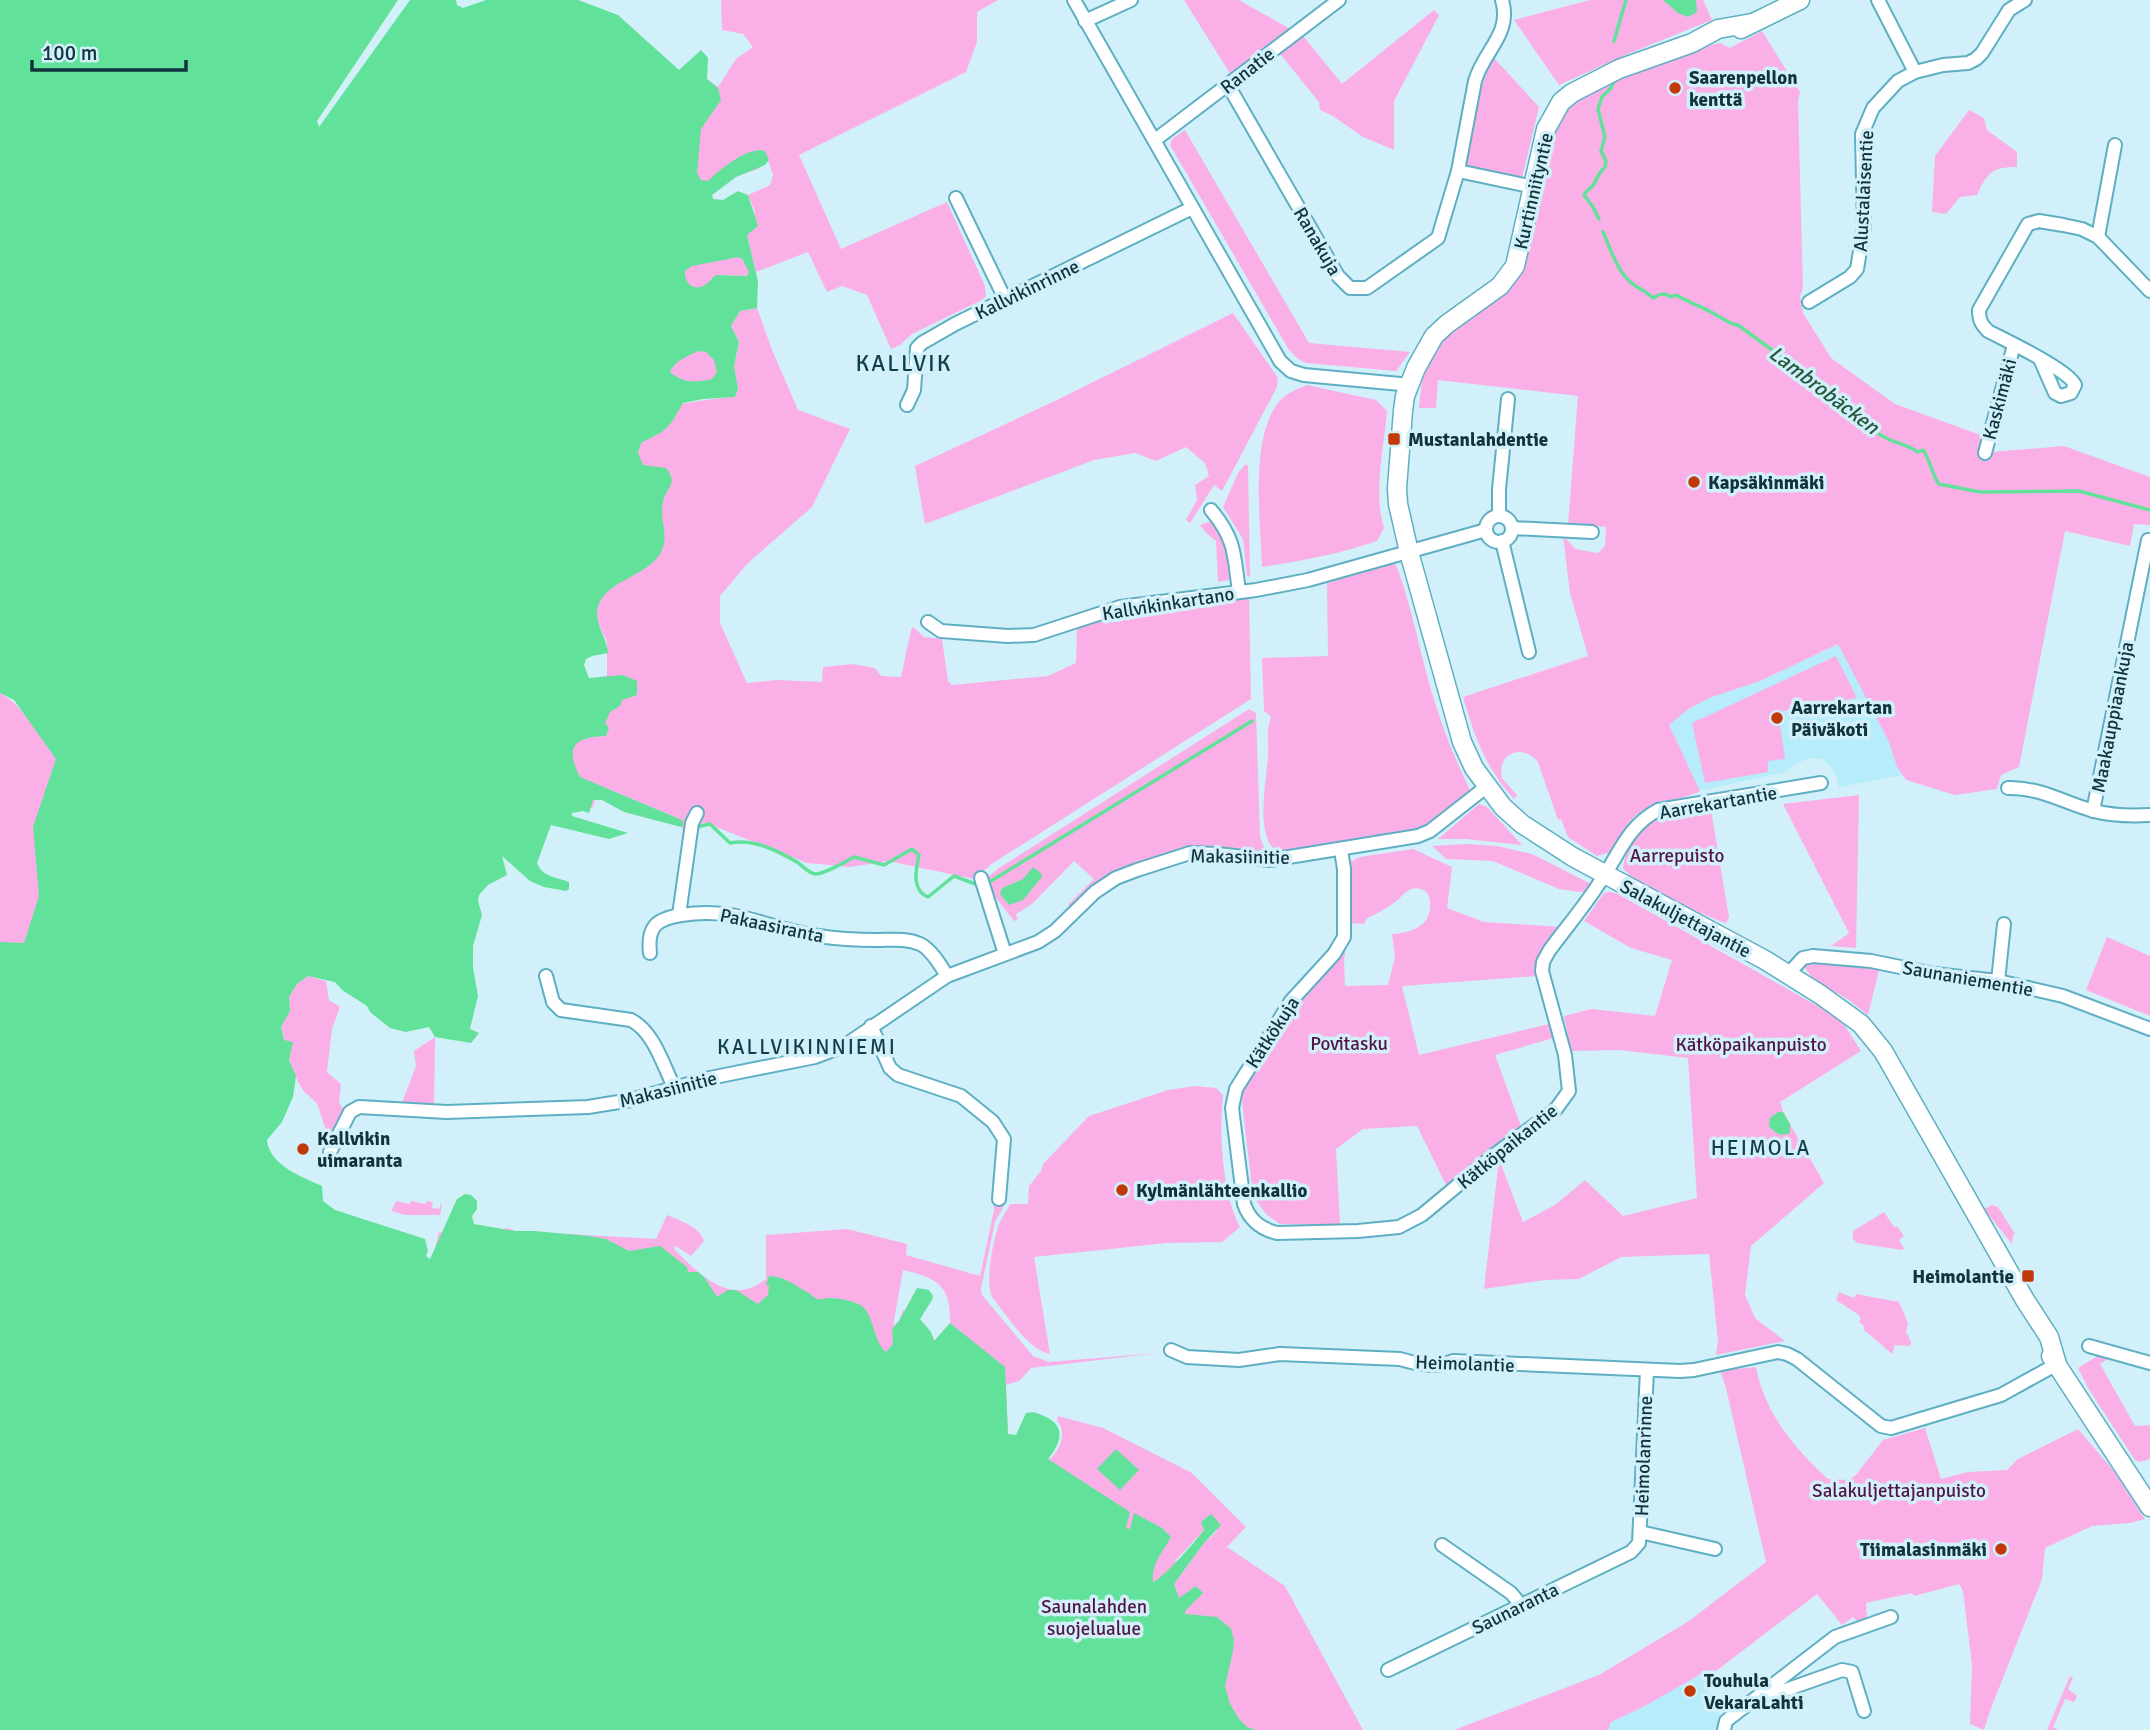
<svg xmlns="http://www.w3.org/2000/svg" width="2150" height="1730" viewBox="0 0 2150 1730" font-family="Signika,sans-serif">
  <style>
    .built { fill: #b7ecfa }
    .green { fill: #fab0e7; fill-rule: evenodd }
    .water { fill: #61e19a; fill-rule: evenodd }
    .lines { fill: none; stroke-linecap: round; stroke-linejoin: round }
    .stream { stroke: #61e19a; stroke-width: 3.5 }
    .street-casing { stroke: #5eafc3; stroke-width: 16 }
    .secondary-casing { stroke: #5eafc3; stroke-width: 21 }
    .street { stroke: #fff; stroke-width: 12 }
    .secondary { stroke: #fff; stroke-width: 18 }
    .poi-dot { fill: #c13809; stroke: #d2f0f9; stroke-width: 2.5 }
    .labels { text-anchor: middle; stroke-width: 7; stroke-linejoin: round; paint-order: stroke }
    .street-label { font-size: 19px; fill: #11343c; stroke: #d2f0f9 }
    .poi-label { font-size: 19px; font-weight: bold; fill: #11343c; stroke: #d2f0f9; text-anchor: start }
    .park-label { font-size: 19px; fill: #521446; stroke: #d2f0f9 }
    .water-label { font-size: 21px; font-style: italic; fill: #26593c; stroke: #d2f0f9 }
    .neighbourhood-label { font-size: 21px; letter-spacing: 2px; fill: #113e48; stroke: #d2f0f9 }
    .quarter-label { font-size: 23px; letter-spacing: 2px; fill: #113e48; stroke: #d2f0f9 }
  </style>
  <rect width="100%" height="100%" fill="#d2f0f9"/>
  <g class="built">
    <polygon points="1839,644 1889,742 1897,767 1903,775 1839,787 1836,775 1829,765 1822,759 1813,758 1798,762 1785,772 1700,791 1669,725 1687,710 1709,698 1760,681"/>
    <polygon points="1701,1674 1723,1722 1721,1730 1608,1730 1611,1722 1643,1707"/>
  </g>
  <g class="green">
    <polygon points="721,0 998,0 977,12 977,42 966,72 799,155 841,249 947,202 985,286 986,296 982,300 912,334 900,345 891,349 867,295 842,286 827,292 808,252 756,272 747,235 755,212 748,195 770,185 773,175 768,160 758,169 735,177 712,194 713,200 651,206 707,79 718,87 736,59 753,47 743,34 722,30"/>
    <polygon points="1184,0 1239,0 1292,30 1231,75"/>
    <polygon points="1590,0 1703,0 1712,20 1630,53 1559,85 1514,20"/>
    <polygon points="1434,10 1439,15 1394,101 1394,150 1363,137 1333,116 1320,110 1319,102 1277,50 1300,32 1342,84"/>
    <path d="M1762,31L1800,92L1798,101L1803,289L1800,296L1803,313L1831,358L1895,404L1986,437L1991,452L2064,446L2150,477V525L2134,524L2130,546L2065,531L2019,767L2001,775L1997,789L1955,795L1906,780L1897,767L1889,742L1838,644L1760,681L1709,698L1687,710L1669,725L1700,791C1680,802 1652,800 1634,817C1624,826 1618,843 1612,856L1607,853L1597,856L1568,837L1561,819L1558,820L1538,762C1523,743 1496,753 1502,778L1517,795L1514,799C1486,769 1474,735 1463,697L1588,656L1570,593L1563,535L1575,549L1598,553L1605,546L1606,527L1568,524L1578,396L1438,380L1436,408H1419L1423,371L1433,349L1447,331L1505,289L1551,135L1566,105L1607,80L1683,52L1720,43L1730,48Z"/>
    <path d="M1494,58L1539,107L1522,178L1466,165C1473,129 1476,91 1494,58Z"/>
    <path d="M1969,110L1984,118L1987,130L2017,152V167C1992,167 1987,173 1977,195L1960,197L1946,214L1932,212L1935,156Z"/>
    <polygon points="1185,130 1309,343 1410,352 1396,371 1306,363 1298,359 1289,350 1170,145 1172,139"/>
    <polygon points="743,234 749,272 747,276 721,275 692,298 631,240"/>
    <path d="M601,247L597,270L578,283L575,290L582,315L590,322V333L574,343L564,355L533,367L541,381L605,358L612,366L615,390L625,425L633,423L636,410C670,407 701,399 735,397L738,389L734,366L739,342L731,326L740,311L757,308L772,350L798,410L850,429L812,507L748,563L720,596V623L747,683L777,680L822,682L823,667L853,664L875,668L881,676L901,677L911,630L913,627L924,637L942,639L948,681L952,685L1048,676L1076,663L1077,626L1109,613L1249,595L1251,699L993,863L974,879L888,861L850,867L807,863L706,823L688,825L684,829L681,827L682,820L606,788L596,792L599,799H595L593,807L589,809L548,796L542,795L531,803L503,758L500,681L487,647L486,509L500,487C491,442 494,418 534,392L523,374L512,376L504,364L486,271ZM598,623L607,642V676L599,677L594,683L522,681V662L569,655L599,644Z"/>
    <polygon points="1233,313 1278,378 1277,387 1222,491 1214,485 1190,523 1186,520 1197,500 1195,485 1209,476 1205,463 1186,447 1156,461 1135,453 1094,460 925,524 915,466 1057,400"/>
    <polygon points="682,338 719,355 716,382 669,391 660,351"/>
    <path d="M1307,385L1376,400L1387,411C1384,448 1373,492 1384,528L1377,541C1339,554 1301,561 1262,567C1261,522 1249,437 1279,402C1286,393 1297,389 1307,385Z"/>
    <polygon points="1246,464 1248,466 1250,577 1247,576 1243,539 1223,507 1238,473"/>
    <polygon points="1212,521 1219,525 1235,579 1218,582 1216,541 1207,534 1200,525"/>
    <path d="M1390,563L1396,565C1413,609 1420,655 1434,700C1444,732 1456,761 1470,790L1429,826L1417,832L1278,853C1273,849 1268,842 1266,835C1260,810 1266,782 1268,756C1269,742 1266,730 1271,717L1264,711L1262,658L1328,656L1327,583Z"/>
    <polygon points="1836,656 1857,698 1778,712 1785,759 1768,761 1768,772 1705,783 1692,723"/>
    <path d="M0,693C29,709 44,746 67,770L0,1192Z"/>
    <path d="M1249,709L1256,713L1260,837L1267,854L1182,849L1124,869L1072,908L1068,905L1094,879L1074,861L1032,904L1016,914L1018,920L1014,921C1004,907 990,894 987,878L999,868Z"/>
    <polygon points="1859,795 1856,948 1831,946 1849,933 1783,804"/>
    <polygon points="1479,804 1487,807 1522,845 1466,839 1438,839"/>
    <path d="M1711,810L1729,917L1726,923C1705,916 1633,885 1623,868C1633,816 1667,815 1711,810Z"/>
    <polygon points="1466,844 1497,846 1532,854 1591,884 1588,893 1559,889 1493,861 1446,859 1432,846"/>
    <path d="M1413,849L1452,867L1447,908L1484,922L1562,927L1537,976L1402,986L1419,1055L1549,1024L1553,1038L1495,1055L1522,1129L1447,1187L1417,1126L1363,1129L1336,1149L1340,1225L1280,1224L1267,1215L1253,1196L1242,1102L1244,1085L1291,1006L1347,937L1344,960L1345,986L1388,985L1395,957L1392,934C1410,933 1432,926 1430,904C1430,898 1429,893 1423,890C1410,884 1404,895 1395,902C1387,908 1376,914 1367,918L1364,924L1349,923L1348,863L1360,857Z"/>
    <polygon points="1609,892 1616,893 1832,1014 1845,1026 1861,1051 1780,1102 1783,1112 1824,1183 1751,1246 1745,1295 1755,1318 1785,1341 1716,1355 1718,1341 1709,1254 1621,1257 1579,1279 1545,1280 1484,1289 1499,1159 1523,1222 1555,1205 1585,1180 1623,1216 1697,1198 1688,1058 1619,1050 1571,1051 1564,1016 1591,1009 1655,1016 1672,960 1631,948 1584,921 1604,893"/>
    <polygon points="2107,937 2150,956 2150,1016 2086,990"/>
    <polygon points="1812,959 1880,966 1868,1015 1849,1000 1813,979 1803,965"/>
    <path d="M308,976L326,981L329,1000L340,1007L332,1029L327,1072L341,1084L339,1103L344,1110L330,1137C323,1126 322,1117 318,1106C315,1099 307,1096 303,1090C291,1072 286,1048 281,1027L290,1011L289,997L297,984Z"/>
    <polygon points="435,1037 434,1106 402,1103 416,1066 414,1051"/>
    <path d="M1195,1086L1216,1088L1223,1095C1219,1134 1222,1193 1240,1227L1222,1242L1167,1243L1034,1257L1050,1354C1028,1350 1006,1314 992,1297C985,1279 993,1242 999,1224C1002,1217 1007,1211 1010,1204H1028L1029,1186L1041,1171L1043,1164L1089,1116L1168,1090Z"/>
    <path d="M993,1195L996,1196L995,1202L1004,1203V1206L995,1222L981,1289L982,1295L1033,1356L1049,1362L1158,1353L1031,1368L1019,1381L1006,1385L1008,1434L1016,1436L1050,1459C1061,1448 1067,1433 1057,1420L1058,1416L1103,1428L1192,1473L1246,1527L1227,1547L1285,1586L1363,1730H1063L434,1253L439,1232L465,1236L508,1228L515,1231L656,1239L667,1215C681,1221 699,1226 704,1241L691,1256L676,1246L674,1249C699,1274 731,1308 766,1279V1235L847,1229L907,1244L906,1255L980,1276L994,1210ZM903,1270C938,1278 951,1286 950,1323L935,1341C929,1326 917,1317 903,1310L899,1321L893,1326ZM1201,1522L1217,1531L1204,1543L1183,1572L1175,1561L1204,1530Z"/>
    <polygon points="396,1201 410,1204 411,1201 425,1204 427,1201 433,1202 432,1208 439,1209 441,1204 442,1205 440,1215 406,1215 391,1211"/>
    <polygon points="1992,1205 1998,1207 2015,1234 2013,1235 2012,1244 1984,1209"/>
    <polygon points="1884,1212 1894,1227 1897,1226 1904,1236 1899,1240 1904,1249 1902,1250 1857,1243 1853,1239 1853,1231"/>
    <polygon points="1839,1292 1854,1298 1856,1294 1899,1302 1908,1323 1906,1332 1911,1342 1910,1346 1895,1345 1892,1354 1863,1329 1865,1327 1859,1322 1861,1319 1859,1315 1836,1300"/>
    <polygon points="2097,1354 2109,1358 2100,1364 2135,1426 2150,1425 2150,1459 2140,1462 2135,1460 2088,1388 2078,1368 2096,1357"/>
    <path d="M1756,1367C1764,1412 1795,1449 1828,1479L1849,1480L1856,1475L1883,1440L1925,1428L1941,1479L1968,1472L2007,1470L2018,1459L2078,1429L2113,1470L2145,1519L2130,1523L2092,1526L2045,1548L2042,1579L1990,1711L1984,1730L1970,1724L1972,1665L1963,1591L1959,1584L1914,1596L1912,1593L1866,1603L1867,1619L1859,1623L1853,1617L1842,1625L1817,1594L1712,1674H1701L1643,1707L1611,1722L1608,1730H1454L1599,1675L1689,1621L1766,1562L1726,1388L1720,1371Z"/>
    <polygon points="2070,1676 2073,1678 2068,1689 2077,1696 2074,1702 2065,1699 2053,1727 2059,1730 2047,1730"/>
  </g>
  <g class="water">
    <path d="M0,0H398L317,121L319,127L410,0H456L457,5L463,8L486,0H578L618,15L679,70L701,50L708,58L707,79L718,88L721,100L701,129L697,173L701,180L708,181C721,169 748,146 765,151L769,160L765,165L736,177L712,195L713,199L723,200L738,191L748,195L758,226L747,235L758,281L757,308L740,311L731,326L739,342L734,366L738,389L735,397L703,399L683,403L672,422L662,432L641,443L638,453L643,465L666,468C679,485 666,486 663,502C659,518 669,534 662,550C651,576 607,579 598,606C593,622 607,637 608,653L592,656L586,659L584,665L589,678L623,675L637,681V695L622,700L620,706L610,712L605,723L609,728L606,736C575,737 564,746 580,777L682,820L683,825L681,827L624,812L602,800H593L589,813L583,811L572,813V816L628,833L609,839L551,825L537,863C543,878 557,877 569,882V889L566,891L544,887L530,881L502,856L507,875L488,885L479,895L478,901L482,915L473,946V968L478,996L470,1029L479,1033L471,1043L435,1037L429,1027L406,1032L390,1028L370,1012L367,1006L342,990L335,982L308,976L297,984L289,997L290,1011L281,1027L284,1040L293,1042L289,1060L296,1076L293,1097L282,1122L267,1140C269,1165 302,1177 322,1186L323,1201L335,1210L425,1239L428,1251L426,1256L430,1259L457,1199L465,1194L471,1195L477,1201V1209L472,1216L474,1224L515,1231H534L589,1236L606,1239L629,1251L660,1246L687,1267L688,1272H698L705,1278L717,1297L728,1290H736L758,1304L768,1295L769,1286L766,1285L769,1276C785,1276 795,1286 809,1293C812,1295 814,1298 818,1299C822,1300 825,1298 829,1298C838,1298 859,1301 865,1309C874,1320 875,1344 886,1352L893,1344L892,1329L899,1321L917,1288L929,1290L933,1296L932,1300L920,1319L931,1332L934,1341L950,1323L1005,1367L1008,1434L1016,1435L1026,1413C1034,1411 1037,1413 1044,1416C1067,1426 1061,1443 1048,1459L1130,1512L1126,1528L1130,1529L1134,1513L1162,1528L1171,1537C1163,1552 1151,1563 1153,1582C1163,1578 1196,1541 1204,1530L1201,1522L1211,1514L1221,1525L1204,1543L1174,1584L1179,1598L1196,1586L1203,1593L1185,1611V1614L1217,1617L1231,1629L1234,1640L1233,1651L1225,1686L1230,1704L1239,1719L1247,1727L1256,1730H0V942L24,943L39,896L33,827L56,759L14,700L0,693ZM739,257L743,260L749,272L747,276L716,275C712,278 708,284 703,286C692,291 684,282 685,271L692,266ZM698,351L706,352L714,360L717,372L712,379C695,383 683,383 670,372C674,361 688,356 698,351Z"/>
    <polygon points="1663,0 1696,0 1697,12 1688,17 1678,13"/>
    <polygon points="1033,867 1041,873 1042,877 1023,900 1009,905 1000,894 1002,888 1023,879"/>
    <path d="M1778,1112H1783L1790,1124V1133C1780,1137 1775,1133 1769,1126L1770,1118Z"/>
    <polygon points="1116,1449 1139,1470 1120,1490 1097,1469"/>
  </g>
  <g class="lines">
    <g class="stream">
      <polyline points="1614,41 1626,0"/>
      <path d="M1599,219L1593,207L1584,195C1587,189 1591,189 1594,184C1598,177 1598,173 1605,167L1606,161L1601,151L1605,137L1598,109L1602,97L1611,88L1614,81"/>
      <path d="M1603,232C1611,249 1617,273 1634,285C1640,289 1647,292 1653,298C1660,294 1664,292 1671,297L1676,295C1690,303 1705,308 1718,316C1726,320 1729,324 1738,325L1820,385C1839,404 1862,426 1888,439C1899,444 1908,445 1918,452L1923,450C1931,461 1931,473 1939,484L1980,492L2079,491L2150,510"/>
      <path d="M696,827L710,824L730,843C753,838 778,851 797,862C803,866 808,873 815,874C825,874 845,862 854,857L884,865L912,849L919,855C916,870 911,890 928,897L954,876L978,885"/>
      <polyline points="991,881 1252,721"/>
    </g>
    <defs>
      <g id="street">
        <polyline points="1074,0 1280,361 1291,371 1304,375 1411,385"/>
        <polyline points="1878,0 1915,72"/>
        <polyline points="1085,21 1131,0"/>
        <path d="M1228,85L1338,276L1350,288H1367L1438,238L1458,171L1475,81C1484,50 1512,34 1502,0"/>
        <polyline points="1155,140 1339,0"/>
        <polyline points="1458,171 1534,187"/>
        <polyline points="956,198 1005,299"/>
        <polyline points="2098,237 2115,145"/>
        <polyline points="1809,302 1850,277 1857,269 1864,227 1862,134 1873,108 1898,81 1915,72 1943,65 1968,63 1976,59 1982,53 2009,10 2025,0"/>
        <path d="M2040,359L2055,393L2061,396L2071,393L2075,385C2069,370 2005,340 1988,331C1981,324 1979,320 1979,310L2028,224L2039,221L2063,225L2082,229L2098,237L2150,291"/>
        <polyline points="907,405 914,390 917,348 922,343 955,324 1192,208"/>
        <polyline points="1985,453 2014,345"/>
        <path d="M1211,510C1236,540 1234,555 1239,592"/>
        <polyline points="1499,516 1499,489 1508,399"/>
        <circle cx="1499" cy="529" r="13"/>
        <polyline points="1512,528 1592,532"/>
        <polyline points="1502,541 1529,652"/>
        <polyline points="928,622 941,631 1008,636 1034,635 1120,607 1256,590 1308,580 1486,530"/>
        <path d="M2008,788C2039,787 2065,803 2094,811C2113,816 2131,816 2150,815"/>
        <polyline points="2093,811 2148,540"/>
        <path d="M1341,850L1344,869V937L1334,954L1291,1001L1236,1089L1232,1108L1244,1204C1250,1221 1261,1229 1277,1233L1358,1231L1399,1227L1422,1215L1493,1156L1556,1109L1569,1091L1565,1055L1542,971L1543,962L1549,951C1565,929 1583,908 1598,885C1619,856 1626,827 1658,810L1821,783"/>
        <polyline points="981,878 1005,954"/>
        <polyline points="679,915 692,823 697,813"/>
        <path d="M650,953C647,927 656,919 681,915C739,906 765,929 818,936C838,939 857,940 877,940C892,940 906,938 920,944C931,949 941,966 947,976"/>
        <polyline points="1787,975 1803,958 1813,956 1871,961 1934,974 1998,981 2063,996 2150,1029"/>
        <path d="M546,976L553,1002L561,1010L631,1020C654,1032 663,1065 674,1087"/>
        <polyline points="1998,981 2004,924"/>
        <polyline points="871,1026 890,1068 898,1075 961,1096 993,1122 1004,1139 999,1199"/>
        <polyline points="330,1152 350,1112 359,1107 447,1112 588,1107 631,1100 710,1078 815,1057 844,1046 947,976 1038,942 1055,931 1095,892 1116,878 1137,870 1190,853 1217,854 1270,860 1418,836 1430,831 1486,787"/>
        <polyline points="2089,1346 2150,1363"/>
        <path d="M1171,1350L1187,1357L1239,1360L1280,1354L1400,1359C1415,1364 1439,1368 1453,1361L1680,1371L1694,1370L1778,1352L1787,1354L1797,1359L1881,1426L1891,1428L2001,1395L2057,1364"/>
        <polyline points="1640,1532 1715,1549"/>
        <polyline points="1442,1545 1511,1593 1521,1605"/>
        <polyline points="1388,1670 1631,1552 1639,1543 1647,1370"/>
        <polyline points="1760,1699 1842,1670 1852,1672 1864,1711"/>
        <polyline points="1724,1730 1726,1721 1835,1637 1891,1617"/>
      </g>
      <g id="secondary">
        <polyline points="1752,23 1718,29 1692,43 1619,69 1572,93 1561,102 1546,129 1515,266 1500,286 1447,324 1434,336 1416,368 1405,396 1403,411 1397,488 1398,504 1409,552 1462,742 1474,768 1503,807 1522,824 1573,857 1765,960 1821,995 1861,1024 1883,1051 2025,1300 2049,1337 2057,1364"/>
        <polyline points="1741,29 1800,0"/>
        <polyline points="2051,1356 2150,1507"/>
      </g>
    </defs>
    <use href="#street" class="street-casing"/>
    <use href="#secondary" class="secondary-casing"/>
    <use href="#street" class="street"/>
    <use href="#secondary" class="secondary"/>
  </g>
  <g class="poi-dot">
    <circle cx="1675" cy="88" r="7"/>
    <rect x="1387" y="432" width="14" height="14" rx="3.5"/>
    <circle cx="1694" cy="482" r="7"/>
    <circle cx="1777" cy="718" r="7"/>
    <circle cx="303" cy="1149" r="7"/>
    <circle cx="1122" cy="1190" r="7"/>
    <rect x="2021" y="1269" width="14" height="14" rx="3.5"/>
    <circle cx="2001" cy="1549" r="7"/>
    <circle cx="1690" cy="1691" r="7"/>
  </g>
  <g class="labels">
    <g class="street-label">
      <text transform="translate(1247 70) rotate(-38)" y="7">Ranatie</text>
      <text transform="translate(1533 191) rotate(-77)" y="7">Kurtinniityntie</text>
      <text transform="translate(1863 191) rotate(-87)" y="7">Alustalaisentie</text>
      <text transform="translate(1318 241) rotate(60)" y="7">Ranakuja</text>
      <text transform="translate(1027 289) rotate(-26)" y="7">Kallvikinrinne</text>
      <text transform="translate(1999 399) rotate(-75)" y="7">Kaskimäki</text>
      <text transform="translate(1168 603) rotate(-9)" y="7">Kallvikinkartano</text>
      <text transform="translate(2112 717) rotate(-79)" y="7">Maakauppiaankuja</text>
      <text transform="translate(1718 802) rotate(-10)" y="7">Aarrekartantie</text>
      <text transform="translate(1240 856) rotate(1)" y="7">Makasiinitie</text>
      <text transform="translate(1686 918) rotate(28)" y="7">Salakuljettajantie</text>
      <text transform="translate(772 925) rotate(12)" y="7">Pakaasiranta</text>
      <text transform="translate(1968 978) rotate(10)" y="7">Saunaniementie</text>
      <text transform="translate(1272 1032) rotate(-57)" y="7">Kätkökuja</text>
      <text transform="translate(668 1089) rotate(-14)" y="7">Makasiinitie</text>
      <text transform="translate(1507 1146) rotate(-39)" y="7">Kätköpaikantie</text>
      <text transform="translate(1465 1363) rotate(2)" y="7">Heimolantie</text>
      <text transform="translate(1643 1456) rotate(-88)" y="7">Heimolanrinne</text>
      <text transform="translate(1515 1608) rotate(-26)" y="7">Saunaranta</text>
    </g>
    <g class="poi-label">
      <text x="1689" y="84">Saarenpellon<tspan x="1689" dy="22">kenttä</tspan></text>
      <text x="1408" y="446">Mustanlahdentie</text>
      <text x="1708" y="489">Kapsäkinmäki</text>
      <text x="1791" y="714">Aarrekartan<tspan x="1791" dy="22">Päiväkoti</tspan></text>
      <text x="317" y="1145">Kallvikin<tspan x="317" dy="22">uimaranta</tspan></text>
      <text x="1136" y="1197">Kylmänlähteenkallio</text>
      <text x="2014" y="1283" text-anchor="end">Heimolantie</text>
      <text x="1987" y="1556" text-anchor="end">Tiimalasinmäki</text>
      <text x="1704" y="1687">Touhula<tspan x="1704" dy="22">VekaraLahti</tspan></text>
    </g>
    <g class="park-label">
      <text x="1677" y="862">Aarrepuisto</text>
      <text x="1349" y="1050">Povitasku</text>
      <text x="1751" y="1051">Kätköpaikanpuisto</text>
      <text x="1899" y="1497">Salakuljettajanpuisto</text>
      <text x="1094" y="1613">Saunalahden<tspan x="1094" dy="22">suojelualue</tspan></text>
    </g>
    <g class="water-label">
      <text transform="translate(1824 390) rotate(37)" y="7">Lambrobäcken</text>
    </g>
    <g class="neighbourhood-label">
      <text x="807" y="1054">KALLVIKINNIEMI</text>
      <text x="1761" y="1155">HEIMOLA</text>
    </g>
    <g class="quarter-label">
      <text x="904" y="371">KALLVIK</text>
    </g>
  </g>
  <path d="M32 60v10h154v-10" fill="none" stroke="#11343c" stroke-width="3.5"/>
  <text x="42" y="60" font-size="21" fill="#11343c" stroke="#d2f0f9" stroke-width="5" paint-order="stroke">100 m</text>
</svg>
